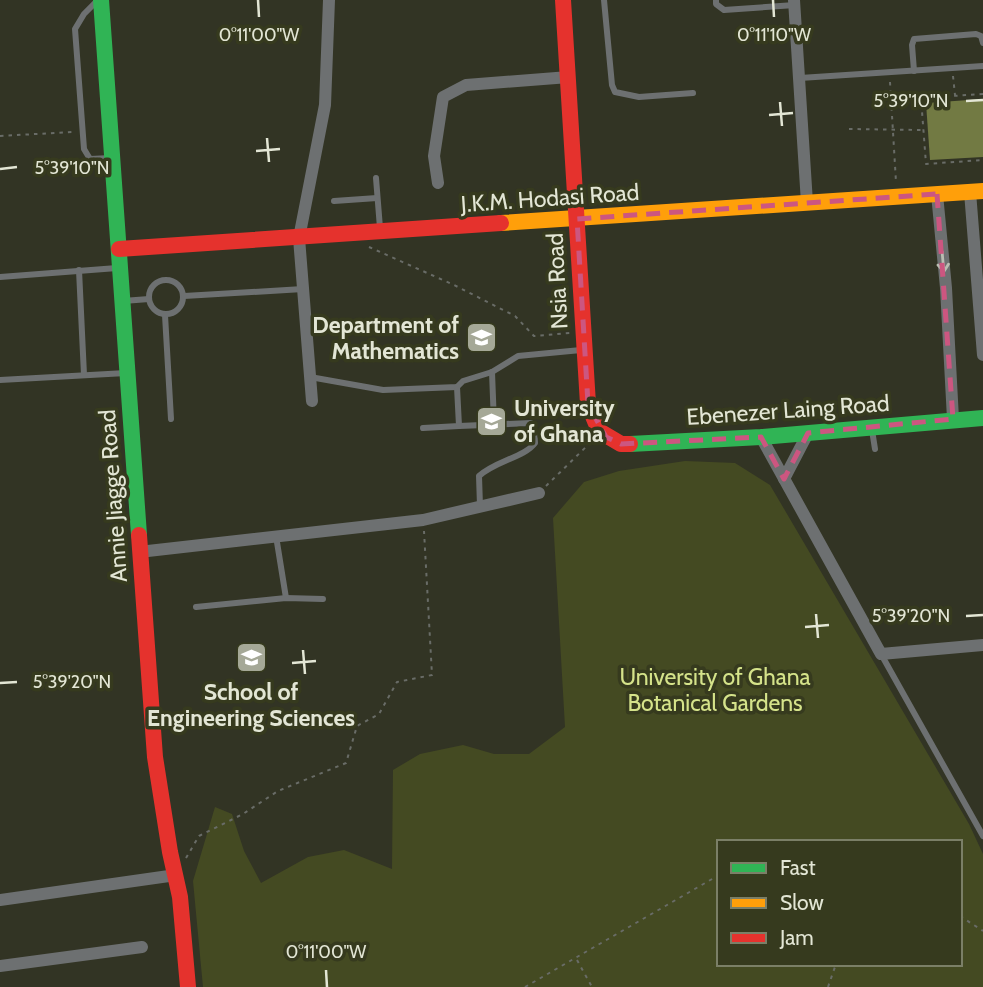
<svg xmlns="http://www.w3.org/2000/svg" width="983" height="987" viewBox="0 0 983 987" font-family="Cabin,sans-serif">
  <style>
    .green { fill: #444a22; fill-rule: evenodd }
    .water { fill: #727a43 }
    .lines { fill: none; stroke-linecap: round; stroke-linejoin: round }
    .path { stroke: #696c67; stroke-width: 2; stroke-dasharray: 3.5 5; stroke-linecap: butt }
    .lane { stroke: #6d7071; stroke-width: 6 }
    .street { stroke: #6d7071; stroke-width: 12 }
    .fast { stroke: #30b455; stroke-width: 16 }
    .slow { stroke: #ff9f0a; stroke-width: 16 }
    .jam { stroke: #e5322d; stroke-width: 16 }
    .oneway { stroke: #babdb2 }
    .marked { fill: none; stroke: #cc5680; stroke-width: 5; stroke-dasharray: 14 9; stroke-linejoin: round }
    .ticks { fill: none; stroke: #e3e6d5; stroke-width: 2.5 }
    .labels { text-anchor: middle; stroke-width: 7; stroke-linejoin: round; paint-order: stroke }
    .street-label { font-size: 23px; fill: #e3e6d5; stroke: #363a1e }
    .poi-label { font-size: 23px; font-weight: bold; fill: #e3e6d5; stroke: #363a1e; text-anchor: end }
    .park-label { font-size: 23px; fill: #d5e38a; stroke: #363a1e }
    .ticks-label { font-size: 18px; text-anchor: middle; fill: #e3e6d5; stroke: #363a1e; stroke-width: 7; stroke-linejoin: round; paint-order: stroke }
  </style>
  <rect width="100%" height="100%" fill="#323424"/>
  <path class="green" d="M685,461L735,463L770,485L969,824L983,854V987H203L193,881L215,807L232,814L244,851L261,883L308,857L344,850L392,869L393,770L420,754L463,745L494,754H529L565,727L553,518L584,482L619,471ZM719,842H960V964H719Z"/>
  <polygon class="water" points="983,99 983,157 930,160 926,103"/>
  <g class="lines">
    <g class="path">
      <polyline points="953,76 955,95"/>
      <polyline points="890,82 896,182"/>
      <polyline points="983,94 921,98 926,164 983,160"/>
      <polyline points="849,129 921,130"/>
      <polyline points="0,136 72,132"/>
      <polyline points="369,247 454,285 515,316 534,336 570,333"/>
      <polyline points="546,486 590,443"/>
      <polyline points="186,858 199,836 243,814 278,791 346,763 357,726 379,714 397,682 432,675 424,531"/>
      <polyline points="960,916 983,931"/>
      <polyline points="577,960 592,987"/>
      <polyline points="525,987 719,875"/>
      <polyline points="828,987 836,964"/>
    </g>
    <g class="lane">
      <polyline points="604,0 612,85 615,92 639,97 693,93"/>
      <polyline points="716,0 716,4 724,10 795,5"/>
      <polyline points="97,1 84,14 75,29 84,149 90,159 111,158"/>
      <polyline points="914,71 912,45 914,39 976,34 981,36 983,43"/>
      <polyline points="800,78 983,66"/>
      <polyline points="376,178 380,228"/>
      <polyline points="334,201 377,198"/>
      <polyline points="79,270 84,375"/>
      <polyline points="0,277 117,268"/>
      <circle cx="166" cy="297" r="17"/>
      <polyline points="184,296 303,289"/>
      <polyline points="123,301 149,299"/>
      <polyline points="165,315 171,419"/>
      <polyline points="492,372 494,424"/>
      <polyline points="310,377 383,390 457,387 463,381 492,372 518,356 581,350"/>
      <polyline points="0,380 126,373"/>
      <path d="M459,426L531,423L534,429L535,443C525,457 495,461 479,476L480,506"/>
      <polyline points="423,428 459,426 457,387"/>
      <polyline points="872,430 875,449"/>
      <polyline points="276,536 286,598"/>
      <polyline points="196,607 286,598 323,599"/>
      <polyline points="881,654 983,836"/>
    </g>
    <g class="street">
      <polyline points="794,0 807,203"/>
      <polyline points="438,183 434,156 443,97 466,85 569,77"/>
      <polyline points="970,192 983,355"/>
      <polyline points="937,194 946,288 953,419"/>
      <polyline points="312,401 299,238 325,105 329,0"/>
      <polyline points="761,437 881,654 983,645"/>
      <polyline points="784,479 808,433"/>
      <polyline points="139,552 423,520 539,493"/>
      <polyline points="0,900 176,875"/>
      <polyline points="0,966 142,947"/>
    </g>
    <g class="fast">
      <polyline points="101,0 139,535"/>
      <polyline points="630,444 761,437 983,418"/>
    </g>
    <polyline class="slow" points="501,223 983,191"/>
    <g class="jam">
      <polyline points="563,0 588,404 599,431 621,444 630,444"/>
      <polyline points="119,249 501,223"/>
      <polyline points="139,535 155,757 170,852 180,897 188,987"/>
    </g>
  </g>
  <defs><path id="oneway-shaft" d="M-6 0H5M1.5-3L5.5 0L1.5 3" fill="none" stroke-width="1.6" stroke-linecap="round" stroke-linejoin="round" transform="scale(1.75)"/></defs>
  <use class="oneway" href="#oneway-shaft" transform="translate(943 262) rotate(85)"/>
  <path class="marked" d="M937,194L953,419L808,433L784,479L761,437L621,444L606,437L588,404L577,219Z"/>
  <path class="ticks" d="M258,0L259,17M773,0L774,17M966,101L983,100M780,102L782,126M769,115L793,113M267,138L269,162M256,151L280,149M0,169L17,167M816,614L818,638M966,616L983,615M805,627L829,625M303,650L305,674M292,663L316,661M0,683L17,682M326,970L327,987"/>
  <defs>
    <symbol id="school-square" viewBox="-11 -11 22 22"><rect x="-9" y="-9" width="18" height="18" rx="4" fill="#a5a897" stroke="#363a1e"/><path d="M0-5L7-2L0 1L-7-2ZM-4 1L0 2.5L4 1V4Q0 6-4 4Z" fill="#fff"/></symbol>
    <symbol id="university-square" viewBox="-11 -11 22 22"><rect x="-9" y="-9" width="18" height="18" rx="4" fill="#a5a897" stroke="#363a1e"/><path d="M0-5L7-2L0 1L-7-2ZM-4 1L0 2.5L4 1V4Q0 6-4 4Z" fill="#fff"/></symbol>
  </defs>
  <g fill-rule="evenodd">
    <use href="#school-square" x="464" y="320" width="35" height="35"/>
    <use href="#university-square" x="474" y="404" width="35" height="35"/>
    <use href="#university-square" x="234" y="640" width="35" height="35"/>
  </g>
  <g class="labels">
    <g class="street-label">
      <text transform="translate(550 198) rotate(-4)" y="8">J.K.M. Hodasi Road</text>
      <text transform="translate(557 281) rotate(-93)" y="8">Nsia Road</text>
      <text transform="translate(788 410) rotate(-4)" y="8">Ebenezer Laing Road</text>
      <text transform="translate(113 496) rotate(-94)" y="8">Annie Jiagge Road</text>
    </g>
    <g class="poi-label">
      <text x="459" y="333">Department of<tspan x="459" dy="26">Mathematics</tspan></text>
      <text x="514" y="416" text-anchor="start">University<tspan x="514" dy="26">of Ghana</tspan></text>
      <text x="251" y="700" text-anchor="middle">School of<tspan x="251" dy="26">Engineering Sciences</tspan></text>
    </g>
    <g class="park-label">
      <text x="715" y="685">University of Ghana<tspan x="715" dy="26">Botanical Gardens</tspan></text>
    </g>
  </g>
  <g class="ticks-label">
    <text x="259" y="41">0°11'00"W</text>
    <text x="774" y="41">0°11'10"W</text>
    <text x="911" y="107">5°39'10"N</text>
    <text x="72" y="174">5°39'10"N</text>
    <text x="911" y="622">5°39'20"N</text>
    <text x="72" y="688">5°39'20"N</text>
    <text x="326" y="958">0°11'00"W</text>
  </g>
  <rect x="717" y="840" width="245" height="126" fill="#363a1e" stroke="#7b7f67" stroke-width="2"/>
  <rect x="731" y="863" width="35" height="10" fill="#30b455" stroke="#7b7f67" stroke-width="2"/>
  <text x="780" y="875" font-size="21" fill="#e3e6d5">Fast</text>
  <rect x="731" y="898" width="35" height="10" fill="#ff9f0a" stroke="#7b7f67" stroke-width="2"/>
  <text x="780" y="910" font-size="21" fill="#e3e6d5">Slow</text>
  <rect x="731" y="933" width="35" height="10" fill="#e5322d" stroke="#7b7f67" stroke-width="2"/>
  <text x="780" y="945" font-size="21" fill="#e3e6d5">Jam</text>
</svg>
